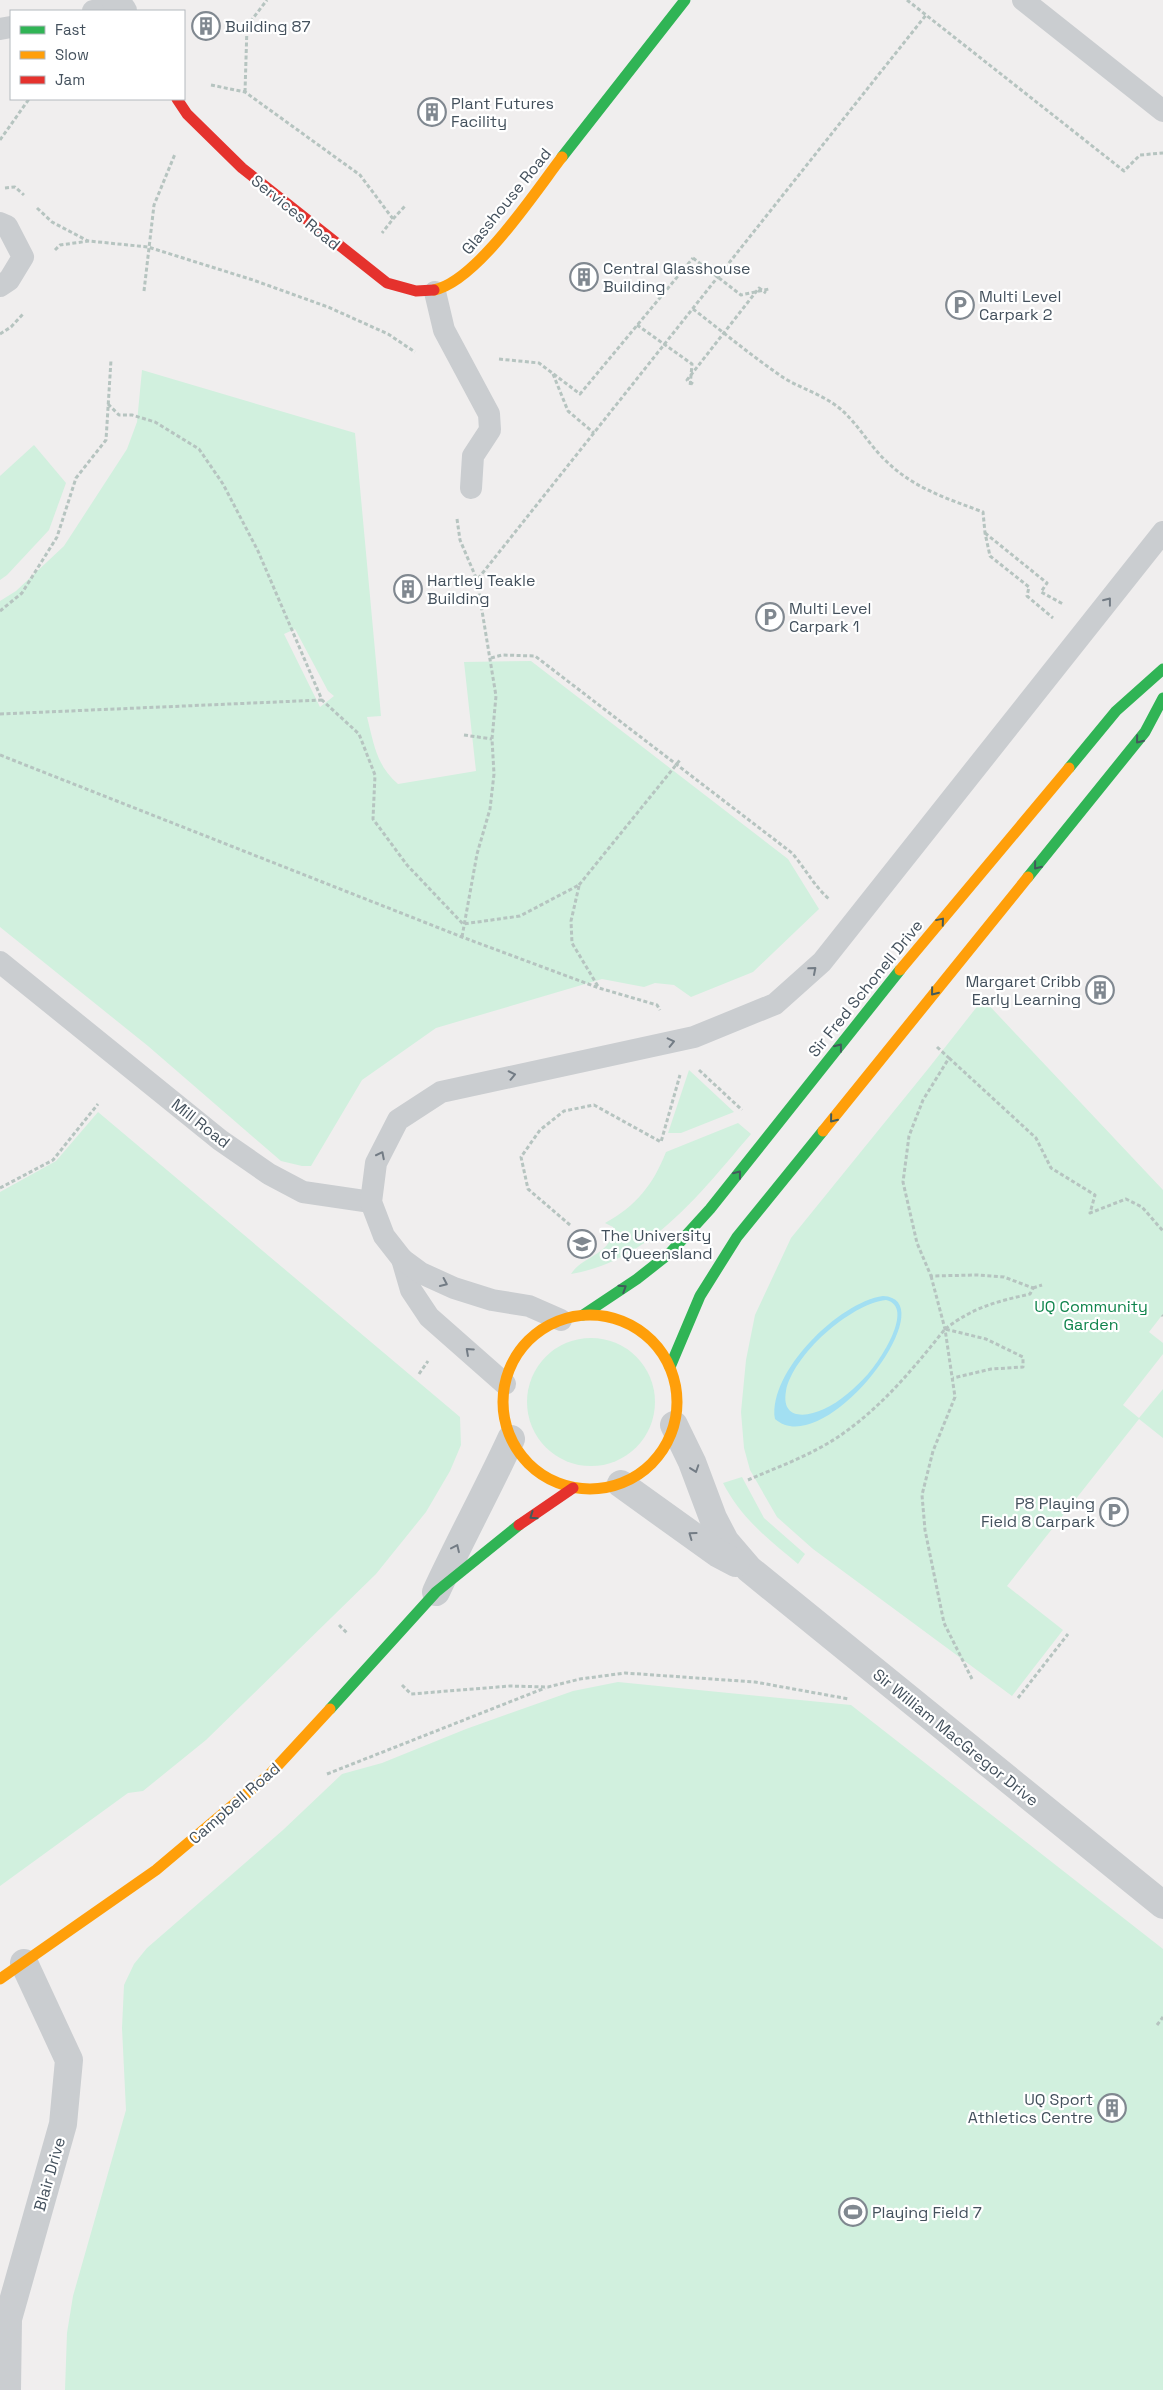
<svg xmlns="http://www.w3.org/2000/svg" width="1163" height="2390" viewBox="0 0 1163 2390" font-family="'Space Grotesk',sans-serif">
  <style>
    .green { fill: #d1f0de; fill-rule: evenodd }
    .water { fill: #a2dff2; fill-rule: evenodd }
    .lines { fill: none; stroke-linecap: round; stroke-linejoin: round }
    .path { stroke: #b6c4c0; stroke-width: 3; stroke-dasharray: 4 2.5; stroke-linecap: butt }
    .lane { stroke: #cacdd0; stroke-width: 22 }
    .street { stroke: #cacdd0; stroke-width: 28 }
    .fast { stroke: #30b455; stroke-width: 11 }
    .slow { stroke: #ff9f0a; stroke-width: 11 }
    .jam { stroke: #e5322d; stroke-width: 11 }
    .path-bridge { stroke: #b6c4c0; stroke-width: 3; stroke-dasharray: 4 2.5; stroke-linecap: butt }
    .oneway { stroke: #737c85 }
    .oneway2 { stroke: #425b5c }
    .labels { text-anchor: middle; stroke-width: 4.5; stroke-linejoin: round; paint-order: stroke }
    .poi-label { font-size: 16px; fill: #44515d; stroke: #fff; text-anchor: start }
    .street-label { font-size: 16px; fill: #44515d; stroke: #fff }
    .park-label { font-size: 16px; fill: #0f844c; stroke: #fff }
  </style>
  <rect width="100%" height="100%" fill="#f0eeee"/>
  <g class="green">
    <path d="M142,370L355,433L381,716L367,717C374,744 376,765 398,784L476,771L464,662L531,661L788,859L819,909L753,972L691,997L674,985L655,983L644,987L602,979L436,1028L362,1080L311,1166H302L281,1161L148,1046L0,927V601L16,591L64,546L127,449L137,422ZM295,629L328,691L334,696L320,707L284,634Z"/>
    <polygon points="34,445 66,483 49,530 7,575 0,580 0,476"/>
    <polygon points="983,999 1163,1190 1163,1314 1149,1332 1163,1343 1163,1354 1123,1405 1139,1418 1163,1389 1163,1438 1139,1419 1007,1586 1063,1630 1012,1696 813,1549 777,1517 750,1470 744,1448 741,1412 746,1360 755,1315 791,1238 928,1069"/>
    <polygon points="689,1070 734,1112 681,1133 668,1133"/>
    <polygon points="98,1112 460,1417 461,1445 450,1471 426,1512 376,1574 206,1740 143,1791 128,1793 0,1886 0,1192 56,1161"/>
    <path d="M738,1123L751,1134C702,1191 650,1261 571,1274C583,1255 613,1255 613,1227L605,1223C636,1206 653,1185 666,1152Z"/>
    <circle cx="591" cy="1402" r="64"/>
    <path d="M742,1477L764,1518L805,1554L798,1564C768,1539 741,1518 723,1483Z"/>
    <polygon points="618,1682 851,1705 1163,1949 1163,2390 65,2390 67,2333 73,2296 126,2110 122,2028 124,1985 134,1964 147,1948 283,1830 342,1774 382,1763 466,1729 573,1691"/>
  </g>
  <path class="water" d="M883,1296C948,1299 825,1463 775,1419C768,1372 839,1302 883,1296ZM886,1300C916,1307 879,1362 868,1374C856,1387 840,1402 824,1409C805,1418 781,1419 786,1391C793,1355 850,1304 886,1300Z"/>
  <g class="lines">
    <g class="path">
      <polyline points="907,0 1124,171 1140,155 1163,153"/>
      <polyline points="211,85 245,92 360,175 393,219 382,233"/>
      <polyline points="245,92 247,26 267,0"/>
      <polyline points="0,140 29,99"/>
      <polyline points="5,188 15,187 24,195"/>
      <polyline points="37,208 52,222 88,241"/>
      <polyline points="393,219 405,206"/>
      <polyline points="55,250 60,245 89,241 148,247 253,280 328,307 388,334 415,352"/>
      <polyline points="144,291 154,205 175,154"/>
      <path d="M693,309C723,332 753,357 784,378C802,389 821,394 838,407C857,422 868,444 886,461C915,489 946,498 983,512L985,533L990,556L1029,587L1027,596L1053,618"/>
      <polyline points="0,334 11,327 24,313"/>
      <polyline points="499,359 539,363 580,394 693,258"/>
      <polyline points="553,374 568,411 594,433"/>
      <polyline points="693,384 687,380 759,288 766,293"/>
      <polyline points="108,404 119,415 132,415 155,422 199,449 223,484 258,551 322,700 359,734 375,775 373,819 407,865 463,924 520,916 579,885"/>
      <polyline points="457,519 460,540 477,580"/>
      <polyline points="985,533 1047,583 1041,592 1063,604"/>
      <polyline points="0,611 22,593 57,537 76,478 106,440 111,360"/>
      <path d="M491,658L502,655L535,656L792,853C805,868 814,886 829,899"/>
      <polyline points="0,714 322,700"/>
      <polyline points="464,735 492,739"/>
      <polyline points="0,755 462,937 599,988 657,1005 660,1010"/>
      <polyline points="579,886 571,921 572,943 599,988"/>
      <polyline points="462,937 477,854 490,809 494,774 492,739 496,696 477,580 926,15"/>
      <path d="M937,1047L949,1058L923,1100L909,1136L903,1182L917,1243L931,1276L977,1275L1004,1277L1033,1288L1030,1294C995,1302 974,1307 945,1329"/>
      <polyline points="949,1058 1036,1138 1051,1168 1095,1195 1090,1213 1126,1199 1142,1207 1163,1231"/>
      <polyline points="699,1070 742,1110"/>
      <polyline points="0,1188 53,1160 98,1104"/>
      <polyline points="570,1225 528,1189 521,1157 540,1130 564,1111 594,1105 661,1142 680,1075"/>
      <polyline points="931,1276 945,1329 955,1397 933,1451 922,1495 925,1530 944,1623 972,1679"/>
      <polyline points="1033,1288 1042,1285"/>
      <polyline points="1162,1315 1163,1316"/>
      <polyline points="419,1374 428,1361"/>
      <path d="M748,1480C778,1467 811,1455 838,1437C881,1408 913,1369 945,1329L986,1339L1023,1357V1367L991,1369L953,1378"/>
      <polyline points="339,1625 348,1634"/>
      <polyline points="402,1685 411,1694 510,1686 548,1687 580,1679 625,1673 755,1682 849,1699"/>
      <polyline points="1018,1698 1068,1634"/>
      <polyline points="327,1774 545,1688"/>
      <polyline points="1157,2025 1163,2017"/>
    </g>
    <g class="lane">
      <polyline points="1023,0 1163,111"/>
      <polyline points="93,11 120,6"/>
      <polyline points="0,29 11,27"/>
      <polyline points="0,223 7,226 23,257 9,280 0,286"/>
      <polyline points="435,292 444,330 489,414 490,430 473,456 471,488"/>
      <polyline points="0,962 220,1140 269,1174 303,1192 371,1202"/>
      <polyline points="402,1259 411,1290 429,1317 505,1384"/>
      <polyline points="561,1320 529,1306 492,1300 454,1288 421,1273 402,1259 384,1236 371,1202 376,1163 398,1120 441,1092 694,1037 775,1004 822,962 1163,532"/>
    </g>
    <g class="street">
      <polyline points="115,0 123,11"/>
      <polyline points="674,1425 692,1462 713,1518 725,1541 749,1569 1163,1905"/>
      <polyline points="621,1484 717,1553 736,1563"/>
      <path d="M436,1592C460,1540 487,1491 511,1439"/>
      <polyline points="7,2390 8,2319 63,2124 69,2060 24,1963"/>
    </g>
    <g class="fast">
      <polyline points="562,157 685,0"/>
      <polyline points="1069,768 1116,711 1163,669"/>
      <polyline points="1028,877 1145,732 1163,698"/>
      <polyline points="583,1315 637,1279 670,1253 710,1209 900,970"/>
      <polyline points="670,1367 700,1296 737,1237 823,1131"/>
      <polyline points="330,1709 436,1592 519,1525"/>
    </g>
    <g class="slow">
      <path d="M434,290C477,281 535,192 562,157"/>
      <polyline points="900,970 1069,768"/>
      <polyline points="823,1131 1028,877"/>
      <circle cx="590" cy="1402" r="87"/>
      <polyline points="0,1979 156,1870 270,1774 330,1709"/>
    </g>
    <g class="jam">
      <polyline points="177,99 187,114 242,168 387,283 416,291 434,290"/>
      <polyline points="519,1525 573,1488"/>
    </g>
    <g class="path-bridge">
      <polyline points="693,258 741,295 769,289"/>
      <polyline points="637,325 692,364 690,387"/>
      <polyline points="579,885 680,760"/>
    </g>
  </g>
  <defs><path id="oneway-chevron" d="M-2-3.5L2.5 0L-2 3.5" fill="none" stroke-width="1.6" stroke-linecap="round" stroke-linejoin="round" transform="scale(1.25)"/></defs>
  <g class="oneway">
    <use href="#oneway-chevron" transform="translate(1108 601) rotate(-52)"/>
    <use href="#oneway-chevron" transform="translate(813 970) rotate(-41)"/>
    <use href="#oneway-chevron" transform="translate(671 1042) rotate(-13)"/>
    <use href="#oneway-chevron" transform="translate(512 1075) rotate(-12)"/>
    <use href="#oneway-chevron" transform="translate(381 1155) rotate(-63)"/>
    <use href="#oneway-chevron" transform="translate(444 1283) rotate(25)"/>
    <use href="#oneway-chevron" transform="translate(469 1351) rotate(-138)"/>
    <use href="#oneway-chevron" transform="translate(695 1469) rotate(71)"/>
    <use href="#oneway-chevron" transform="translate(692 1535) rotate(-144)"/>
    <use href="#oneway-chevron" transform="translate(456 1548) rotate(-65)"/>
  </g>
  <g class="oneway2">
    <use href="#oneway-chevron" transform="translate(1139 740) rotate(129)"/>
    <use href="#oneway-chevron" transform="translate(1037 866) rotate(129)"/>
    <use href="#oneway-chevron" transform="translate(941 921) rotate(-50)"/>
    <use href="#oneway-chevron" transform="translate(934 992) rotate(129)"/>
    <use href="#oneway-chevron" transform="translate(839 1047) rotate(-52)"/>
    <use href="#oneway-chevron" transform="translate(833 1119) rotate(129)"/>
    <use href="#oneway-chevron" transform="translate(738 1174) rotate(-52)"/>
    <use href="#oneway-chevron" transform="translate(623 1288) rotate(-33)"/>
    <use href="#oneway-chevron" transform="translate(533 1516) rotate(145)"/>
  </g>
  <defs>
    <symbol id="building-ring" viewBox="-11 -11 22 22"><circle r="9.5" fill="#fff" stroke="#808890" stroke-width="1.5"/><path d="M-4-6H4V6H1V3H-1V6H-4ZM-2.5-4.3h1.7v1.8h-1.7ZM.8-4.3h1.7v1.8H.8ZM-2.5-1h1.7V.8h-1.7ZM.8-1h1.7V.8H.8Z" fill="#808890"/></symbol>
    <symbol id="parking-ring" viewBox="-11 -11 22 22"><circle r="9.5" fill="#fff" stroke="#808890" stroke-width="1.5"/><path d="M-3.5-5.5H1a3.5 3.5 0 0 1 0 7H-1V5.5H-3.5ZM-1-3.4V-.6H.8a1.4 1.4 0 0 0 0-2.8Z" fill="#808890"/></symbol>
    <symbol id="university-ring" viewBox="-11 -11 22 22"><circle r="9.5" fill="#fff" stroke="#808890" stroke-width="1.5"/><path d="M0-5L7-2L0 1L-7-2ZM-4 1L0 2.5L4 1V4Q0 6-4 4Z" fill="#808890"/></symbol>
    <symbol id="stadium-ring" viewBox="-11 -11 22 22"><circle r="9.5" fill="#fff" stroke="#808890" stroke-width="1.5"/><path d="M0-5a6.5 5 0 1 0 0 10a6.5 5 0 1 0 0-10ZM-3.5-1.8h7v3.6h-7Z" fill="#808890"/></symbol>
  </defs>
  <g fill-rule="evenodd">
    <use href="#building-ring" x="190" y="10" width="32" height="32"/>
    <use href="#building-ring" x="416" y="96" width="32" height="32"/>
    <use href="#building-ring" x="568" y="261" width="32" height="32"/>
    <use href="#parking-ring" x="944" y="289" width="32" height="32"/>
    <use href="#building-ring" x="392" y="573" width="32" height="32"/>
    <use href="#parking-ring" x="754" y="601" width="32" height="32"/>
    <use href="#building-ring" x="1084" y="974" width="32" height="32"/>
    <use href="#university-ring" x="566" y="1228" width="32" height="32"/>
    <use href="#parking-ring" x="1098" y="1496" width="32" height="32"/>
    <use href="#building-ring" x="1096" y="2092" width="32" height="32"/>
    <use href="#stadium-ring" x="837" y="2196" width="32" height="32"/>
  </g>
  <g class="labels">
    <g class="poi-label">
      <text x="225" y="32">Building 87</text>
      <text x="451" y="109">Plant Futures<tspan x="451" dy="18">Facility</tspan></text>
      <text x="603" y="274">Central Glasshouse<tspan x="603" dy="18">Building</tspan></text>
      <text x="979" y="302">Multi Level<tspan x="979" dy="18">Carpark 2</tspan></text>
      <text x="427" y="586">Hartley Teakle<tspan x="427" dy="18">Building</tspan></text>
      <text x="789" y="614">Multi Level<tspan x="789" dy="18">Carpark 1</tspan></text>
      <text x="1081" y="987" text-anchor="end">Margaret Cribb<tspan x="1081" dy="18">Early Learning</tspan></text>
      <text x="601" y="1241">The University<tspan x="601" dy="18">of Queensland</tspan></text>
      <text x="1095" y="1509" text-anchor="end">P8 Playing<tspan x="1095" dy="18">Field 8 Carpark</tspan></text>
      <text x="1093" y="2105" text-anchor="end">UQ Sport<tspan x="1093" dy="18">Athletics Centre</tspan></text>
      <text x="872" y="2218">Playing Field 7</text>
    </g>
    <g class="street-label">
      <text transform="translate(506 201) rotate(-51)" y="6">Glasshouse Road</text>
      <text transform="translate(296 212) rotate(39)" y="6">Services Road</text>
      <text transform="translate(865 988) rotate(-51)" y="6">Sir Fred Schonell Drive</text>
      <text transform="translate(201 1123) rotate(38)" y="6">Mill Road</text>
      <text transform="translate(956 1737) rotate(39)" y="6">Sir William MacGregor Drive</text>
      <text transform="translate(234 1803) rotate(-41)" y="6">Campbell Road</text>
      <text transform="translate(49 2174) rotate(-74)" y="6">Blair Drive</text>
    </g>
    <g class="park-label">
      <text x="1091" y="1312">UQ Community<tspan x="1091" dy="18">Garden</tspan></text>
    </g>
  </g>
  <rect x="10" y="10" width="175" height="90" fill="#ffffff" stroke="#b4b9be"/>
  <rect x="20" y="26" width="25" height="8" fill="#30b455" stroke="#b4b9be"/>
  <text x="55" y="35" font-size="15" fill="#44515d">Fast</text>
  <rect x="20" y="51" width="25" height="8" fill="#ff9f0a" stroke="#b4b9be"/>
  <text x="55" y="60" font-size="15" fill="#44515d">Slow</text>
  <rect x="20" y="76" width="25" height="8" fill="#e5322d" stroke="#b4b9be"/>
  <text x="55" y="85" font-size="15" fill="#44515d">Jam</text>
</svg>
